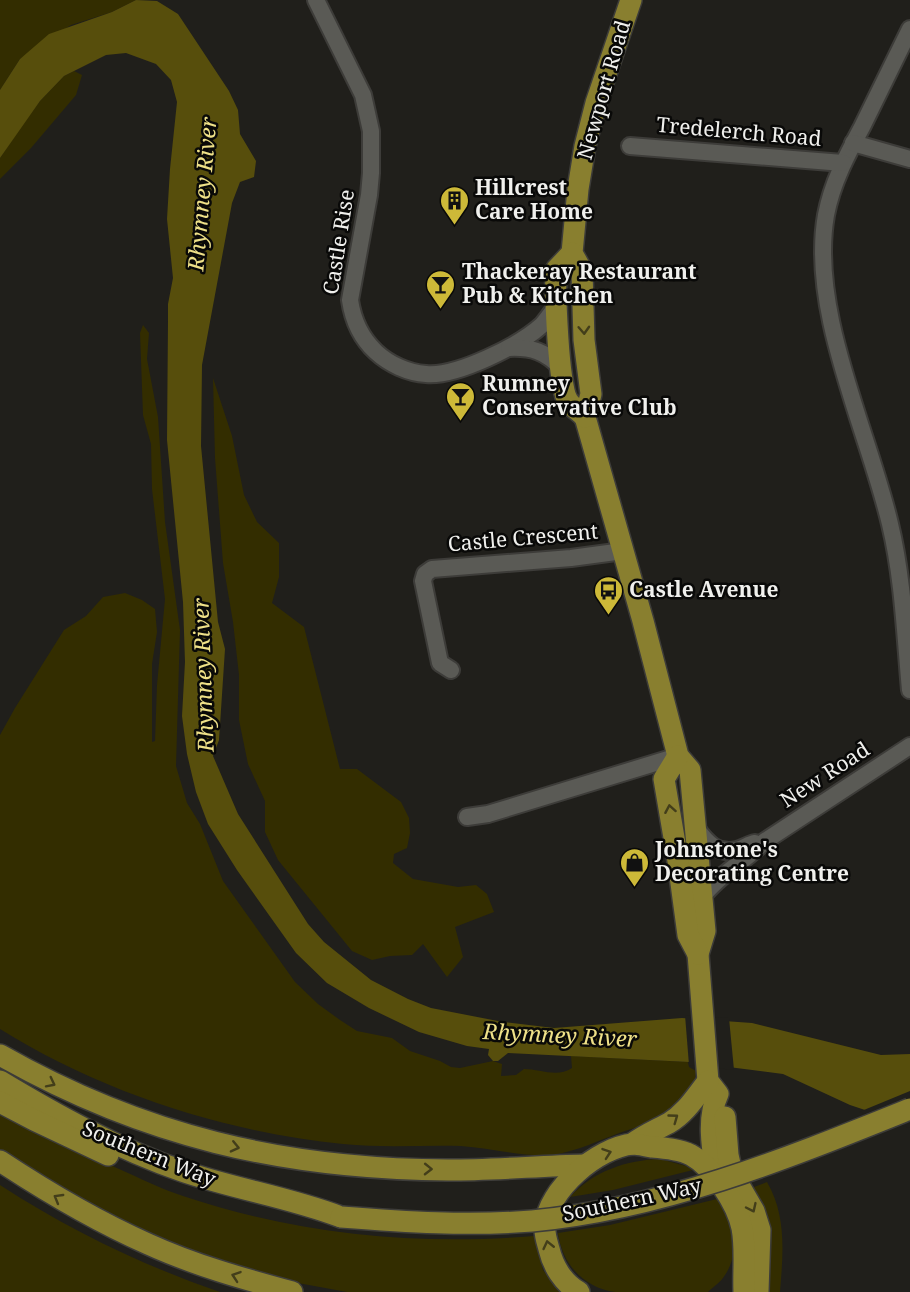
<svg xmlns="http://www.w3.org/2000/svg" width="910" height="1292" viewBox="0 0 910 1292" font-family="'Noto Serif',serif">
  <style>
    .green { fill: #332d00 }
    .water { fill: #574e0c }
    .pier { fill: #201f1b }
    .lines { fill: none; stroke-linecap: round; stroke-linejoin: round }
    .minor-casing { stroke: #3d3c39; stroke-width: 20 }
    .major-casing { stroke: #3d3c39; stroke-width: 24 }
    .minor { stroke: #5a5a55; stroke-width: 16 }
    .major { stroke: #897f2f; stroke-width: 21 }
    .major-bridge-casing { stroke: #3d3c39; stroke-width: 24; stroke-linecap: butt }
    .major-bridge { stroke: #897f2f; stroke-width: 21 }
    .oneway { stroke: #433e1a }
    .labels { text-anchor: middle; stroke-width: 5; stroke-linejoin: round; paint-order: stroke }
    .street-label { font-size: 21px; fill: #f0f0ed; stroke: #090908 }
    .poi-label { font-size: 21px; font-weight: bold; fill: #f0f0ed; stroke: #090908; text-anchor: start }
    .water-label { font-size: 22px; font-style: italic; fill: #efe188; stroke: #090908 }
  </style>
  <rect width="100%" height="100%" fill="#201f1b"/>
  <g class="green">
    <polygon points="0,0 136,0 112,12 71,25 20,59 0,90"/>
    <polygon points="74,71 82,75 76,95 31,148 0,179 0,158 22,125 40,101 64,76"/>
    <path d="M143,325L149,333L147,359L158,417L165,522L180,630L176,766L187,803L200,824L223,881L295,982L318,1004L340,1020L357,1031L392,1038L410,1051L440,1061L451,1067L460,1068L493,1061L502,1064L501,1076L516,1075L524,1069C540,1069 557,1078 572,1068L571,1056L688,1062L689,1067L696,1071C694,1107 655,1122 625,1131C601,1139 577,1152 551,1155C522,1157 491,1148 461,1146C422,1145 382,1148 343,1144C224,1132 101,1092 0,1029V735L15,708L64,630L86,616L103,597L125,593L142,600L155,609L157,632L152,664V742L155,741L157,685L165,599L152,489L151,444L143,415L140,333Z"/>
    <polygon points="213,378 232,436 244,495 257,522 279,543 279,577 272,603 304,627 340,769 357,769 401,802 409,818 410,833 407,848 394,854 393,863 413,879 458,887 476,885 487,894 494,912 455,927 463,957 447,977 423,944 412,955 390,956 372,960 352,951 278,860 265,832 265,801 248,764 239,720 239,675 233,622 223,563 215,458"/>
    <path d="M0,1112C42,1134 85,1154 128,1173C146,1181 164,1190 183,1196C296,1234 416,1246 534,1236L543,1270L560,1292H347L276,1279L207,1258L127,1224L71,1196L0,1151Z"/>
    <path d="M660,1159L686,1166L693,1170L613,1190L570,1197C593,1171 627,1160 660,1159Z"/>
    <path d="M767,1182C787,1216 783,1255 780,1292H763L749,1189Z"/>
    <path d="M0,1185C69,1230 142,1265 220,1292H0Z"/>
    <path d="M717,1199C731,1222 742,1250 725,1275C721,1282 713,1287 708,1292C690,1292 671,1292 652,1292C640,1292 627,1292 615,1292C584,1288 562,1264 558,1233L610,1225Z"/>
  </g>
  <polygon class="water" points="136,0 157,1 178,14 229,91 238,110 240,134 256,161 254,177 240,182 232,203 202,365 201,446 218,622 225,649 219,740 213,756 238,814 308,924 324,942 371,980 408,999 431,1008 503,1022 554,1028 682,1018 752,1023 881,1055 910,1054 910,1125 850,1105 783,1074 689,1062 508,1053 498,1061 493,1061 488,1055 489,1049 467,1046 419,1032 369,1008 327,983 296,953 237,870 208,824 196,792 187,754 182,716 185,662 183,602 167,440 168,321 168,304 173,278 167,219 170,169 177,102 171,80 156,64 126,53 106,55 64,76 40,101 0,158 0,90 20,59 49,34 112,12"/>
  <g class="pier">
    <polygon points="685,1015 729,1018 734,1070 689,1065"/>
    <polygon points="910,1091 910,1128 859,1112"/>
  </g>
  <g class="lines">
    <defs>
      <g id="minor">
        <path d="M316,0L363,95L371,131V173L369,195L350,300C353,321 361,338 376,352C389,364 408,373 426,374C457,377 520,345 542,325C547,319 551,313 556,307"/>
        <path d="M910,29C894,62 878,94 862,127C847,155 832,183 826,215C809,311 868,430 890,524C903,578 905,635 910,690"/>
        <polyline points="853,143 910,159"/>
        <polyline points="630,146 843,163"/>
        <path d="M509,348C531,347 546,351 562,369"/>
        <polyline points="451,670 440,663 423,581 425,574 432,569 571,558 623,551"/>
        <polyline points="467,817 488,814 678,756"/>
        <path d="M696,828C707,843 718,855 737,850C744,848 749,844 755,843"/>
        <path d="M702,897C721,873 744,862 765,841L910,746"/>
      </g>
      <g id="major">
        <path d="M631,0L596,103L585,146L578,189L572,253L582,271L584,340L591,394L585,417L643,621L678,756L690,770L705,931L698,954L708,1081L718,1094C706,1119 713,1153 717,1179"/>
        <path d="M572,253L556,270C555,290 558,388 568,401C572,407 580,412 585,417"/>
        <polyline points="678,756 664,779 678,861 688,935 698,954"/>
        <path d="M0,1055C143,1136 283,1169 448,1170C493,1170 539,1166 584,1165"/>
        <path d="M0,1081C58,1116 118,1149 182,1171C234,1189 289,1197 341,1217"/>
        <polyline points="0,1102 34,1120 108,1155"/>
        <polyline points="725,1117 728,1155 732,1173 754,1211 760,1230 758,1292"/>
        <path d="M632,1144C644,1135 656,1130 669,1123C686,1113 696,1096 708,1081"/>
        <path d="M0,1161C47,1192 96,1221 148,1244C194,1265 244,1279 292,1292"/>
        <path d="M579,1292C563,1283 553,1266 549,1249C547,1242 544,1233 545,1226C547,1190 598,1147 633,1144C638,1144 645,1146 651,1147C664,1148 679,1149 691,1155C713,1167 737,1204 742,1228C746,1249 743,1271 744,1292"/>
      </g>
    </defs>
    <use href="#minor" class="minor-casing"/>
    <use href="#major" class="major-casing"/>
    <use href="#minor" class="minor"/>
    <use href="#major" class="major"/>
    <defs>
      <path id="major-bridge" d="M341,1217C405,1222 468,1226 532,1221C663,1209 788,1158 910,1109"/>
    </defs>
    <use href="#major-bridge" class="major-bridge-casing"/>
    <use href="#major-bridge" class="major-bridge"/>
  </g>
  <defs><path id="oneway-chevron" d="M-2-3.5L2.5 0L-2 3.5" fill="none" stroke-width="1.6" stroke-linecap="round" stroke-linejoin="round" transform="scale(1.5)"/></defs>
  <g class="oneway">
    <use href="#oneway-chevron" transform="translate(584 330) rotate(87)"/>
    <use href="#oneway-chevron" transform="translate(670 809) rotate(-100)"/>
    <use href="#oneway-chevron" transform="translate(51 1083) rotate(27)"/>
    <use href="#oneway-chevron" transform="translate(674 1118) rotate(-36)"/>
    <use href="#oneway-chevron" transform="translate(235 1147) rotate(13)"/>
    <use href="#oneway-chevron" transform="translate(607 1153) rotate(-19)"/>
    <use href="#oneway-chevron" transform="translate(428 1169) rotate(1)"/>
    <use href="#oneway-chevron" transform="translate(58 1198) rotate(-150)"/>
    <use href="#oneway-chevron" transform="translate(752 1208) rotate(65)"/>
    <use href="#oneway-chevron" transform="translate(548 1245) rotate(-103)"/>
    <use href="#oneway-chevron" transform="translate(236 1276) rotate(-161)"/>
  </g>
  <defs>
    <symbol id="building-pin" viewBox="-11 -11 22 30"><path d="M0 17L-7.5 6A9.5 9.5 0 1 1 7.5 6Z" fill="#cdb938" stroke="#090908"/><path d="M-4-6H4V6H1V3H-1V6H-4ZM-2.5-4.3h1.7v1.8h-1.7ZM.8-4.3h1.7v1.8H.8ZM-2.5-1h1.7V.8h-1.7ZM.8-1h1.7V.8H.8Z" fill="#111"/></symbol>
    <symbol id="bar-pin" viewBox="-11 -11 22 30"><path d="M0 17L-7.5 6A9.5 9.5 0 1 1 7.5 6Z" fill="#cdb938" stroke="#090908"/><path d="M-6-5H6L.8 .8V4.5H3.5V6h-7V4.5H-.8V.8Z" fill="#111"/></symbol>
    <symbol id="bus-pin" viewBox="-11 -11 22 30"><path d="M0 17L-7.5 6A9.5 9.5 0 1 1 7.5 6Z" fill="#cdb938" stroke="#090908"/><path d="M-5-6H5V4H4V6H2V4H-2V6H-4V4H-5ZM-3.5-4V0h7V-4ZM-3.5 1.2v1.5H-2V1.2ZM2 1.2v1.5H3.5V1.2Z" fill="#111"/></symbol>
    <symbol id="shop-pin" viewBox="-11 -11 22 30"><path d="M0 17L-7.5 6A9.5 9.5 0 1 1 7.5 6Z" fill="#cdb938" stroke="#090908"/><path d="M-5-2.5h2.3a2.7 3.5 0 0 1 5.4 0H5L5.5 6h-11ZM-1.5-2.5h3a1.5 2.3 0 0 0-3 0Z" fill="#111"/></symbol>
  </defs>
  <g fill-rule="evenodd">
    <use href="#building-pin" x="438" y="184" width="33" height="45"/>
    <use href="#bar-pin" x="424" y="268" width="33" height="45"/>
    <use href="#bar-pin" x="444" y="380" width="33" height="45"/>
    <use href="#bus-pin" x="592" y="574" width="33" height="45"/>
    <use href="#shop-pin" x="618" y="846" width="33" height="45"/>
  </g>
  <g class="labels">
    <g class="street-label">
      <text transform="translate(604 90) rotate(-74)" y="7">Newport Road</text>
      <text transform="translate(739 132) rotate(5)" y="7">Tredelerch Road</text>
      <text transform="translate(339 242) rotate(-81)" y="7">Castle Rise</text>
      <text transform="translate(523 538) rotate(-5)" y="7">Castle Crescent</text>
      <text transform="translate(825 775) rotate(-33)" y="7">New Road</text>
      <text transform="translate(149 1154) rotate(22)" y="7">Southern Way</text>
      <text transform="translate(632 1200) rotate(-12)" y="7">Southern Way</text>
    </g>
    <g class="poi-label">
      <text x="475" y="195">Hillcrest<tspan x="475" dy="24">Care Home</tspan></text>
      <text x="462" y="279">Thackeray Restaurant<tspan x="462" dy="24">Pub &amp; Kitchen</tspan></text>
      <text x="482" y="391">Rumney<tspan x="482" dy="24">Conservative Club</tspan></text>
      <text x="629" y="597">Castle Avenue</text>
      <text x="655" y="857">Johnstone's<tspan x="655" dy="24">Decorating Centre</tspan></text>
    </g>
    <g class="water-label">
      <text transform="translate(202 194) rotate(-85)" y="8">Rhymney River</text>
      <text transform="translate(203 675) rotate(-92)" y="8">Rhymney River</text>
      <text transform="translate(560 1035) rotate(3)" y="8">Rhymney River</text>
    </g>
  </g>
</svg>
